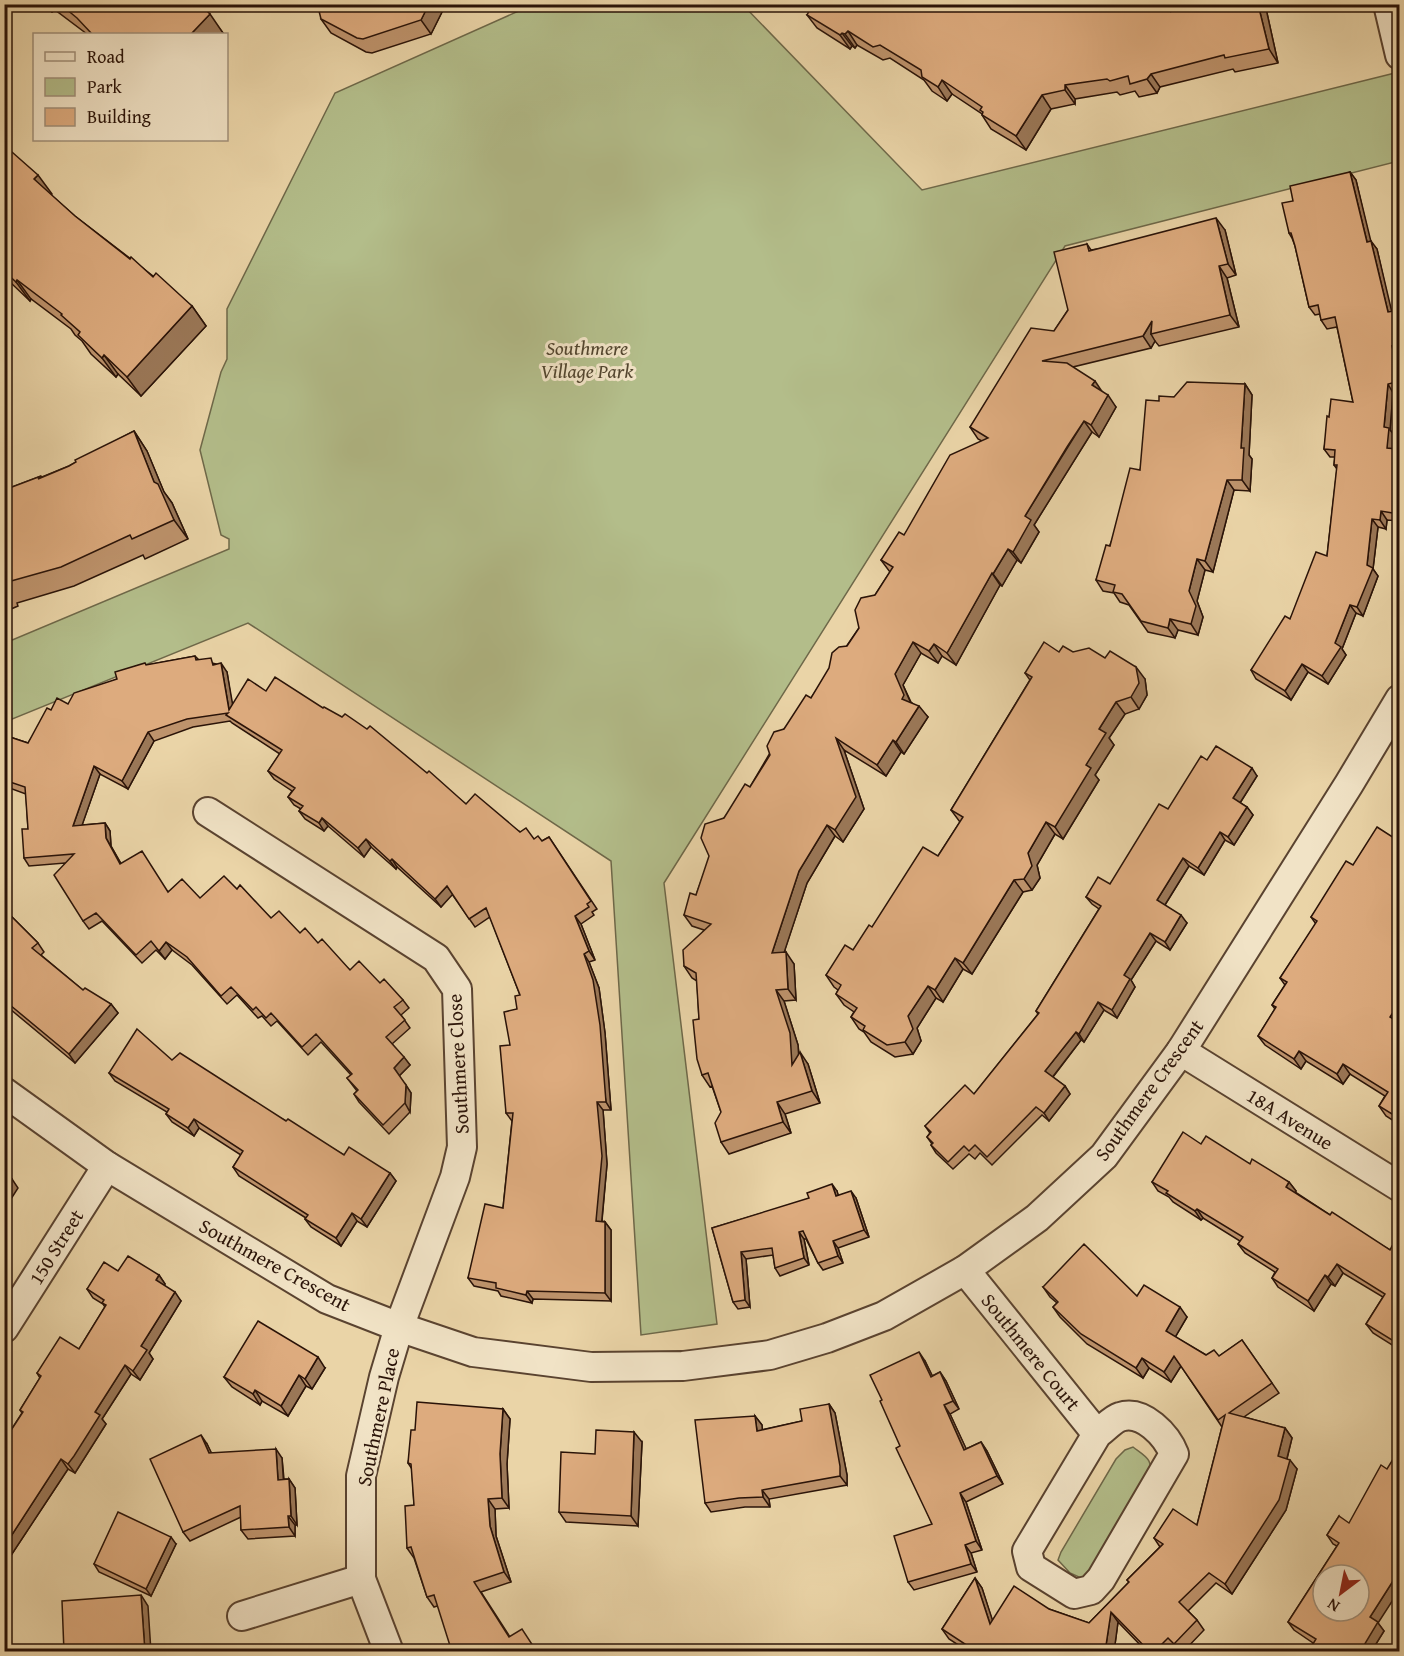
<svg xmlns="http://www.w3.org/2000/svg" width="1404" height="1656" viewBox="0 0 1404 1656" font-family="'Gentium Book Plus',serif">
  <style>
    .green { fill: #b3bd8a; stroke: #6e6849; stroke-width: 1.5 }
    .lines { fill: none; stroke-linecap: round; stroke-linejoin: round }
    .minor-casing { stroke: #5a4330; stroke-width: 32 }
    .minor { stroke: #f1e3c6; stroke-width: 28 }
    .wall { fill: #be936c; stroke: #2a1308; stroke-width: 1.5 }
    .shaded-wall { fill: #9b7858; stroke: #2a1308; stroke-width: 1.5 }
    .building { fill: #ddab7e; stroke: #2a1308; stroke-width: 1.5; fill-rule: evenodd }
    .labels { text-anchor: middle; stroke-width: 6; stroke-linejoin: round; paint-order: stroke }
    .park-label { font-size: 20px; font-style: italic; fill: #53462f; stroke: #f1e3c6 }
    .street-label { font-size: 20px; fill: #2a1308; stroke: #f1e3c6 }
  </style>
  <rect width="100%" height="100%" fill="#ead4a7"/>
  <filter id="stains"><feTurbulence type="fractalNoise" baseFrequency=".00333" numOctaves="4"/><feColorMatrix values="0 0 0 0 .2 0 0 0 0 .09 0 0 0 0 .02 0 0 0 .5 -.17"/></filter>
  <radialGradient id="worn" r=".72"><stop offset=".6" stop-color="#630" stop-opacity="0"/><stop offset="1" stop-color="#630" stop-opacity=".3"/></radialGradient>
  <g class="green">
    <polygon points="532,5 743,5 922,190 1399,72 1399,161 1065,246 664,883 717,1324 641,1335 611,861 248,623 5,722 5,643 229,549 229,539 221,535 200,450 221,372 227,359 227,309 335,93"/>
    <path d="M1133,1447C1145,1456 1155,1460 1148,1476L1089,1572L1081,1578L1070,1573L1058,1560L1061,1552L1116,1459L1125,1450Z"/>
  </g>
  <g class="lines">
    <defs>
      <g id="minor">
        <polyline points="1388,4 1400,55"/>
        <polyline points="208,812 436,958 457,989 462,1147 455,1177 399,1327 384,1377 361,1476 361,1579 389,1652"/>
        <polyline points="1181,1051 1400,1187"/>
        <polyline points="4,1092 107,1166 327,1299 399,1327 473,1352 591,1367 683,1366 770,1355 827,1338 884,1316 965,1270 1037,1218 1104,1156 1181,1051 1349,784 1400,699"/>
        <path d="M965,1270L1097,1434L1027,1551L1031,1567L1074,1594L1091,1590L1101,1579L1174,1454C1167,1436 1143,1409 1120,1417C1113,1419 1104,1429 1097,1434"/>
        <polyline points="4,1328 107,1166"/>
        <polyline points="242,1616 361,1579"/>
      </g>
    </defs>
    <use href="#minor" class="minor-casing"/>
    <use href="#minor" class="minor"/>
  </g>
  <g class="wall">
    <polygon points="42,4 200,4 223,33 222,34 87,34 55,10 52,12"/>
    <polygon points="446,4 431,34 372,53 366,52 331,33 321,19"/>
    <polygon points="488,4 503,4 500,6 491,6"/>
    <polygon points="1265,4 1278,63 1235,72 1233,69 1160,87 1157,93 1139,97 1135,91 1120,95 1117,92 1075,99 1075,104 1051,109 1026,150 991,129 982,115 982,114 952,94 947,101 932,91 924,80 890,58 883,60 857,45 855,48 852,46 850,49 817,28 807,15 990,6 1007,10"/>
    <polygon points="4,145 51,195 75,216 192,306 206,326 141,396 118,374 116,377 91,354 82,341 75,335 71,329 31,299 30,301 10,282 7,286 4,284"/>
    <polygon points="1350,172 1356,180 1370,241 1377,249 1391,312 1394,311 1400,319 1400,354 1398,355 1400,362 1400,391 1393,393 1390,430 1395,436 1394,448 1397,449 1400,452 1400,521 1387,520 1386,529 1378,527 1373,569 1378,576 1363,616 1356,613 1342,649 1346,655 1328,684 1308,672 1291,700 1256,679 1251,670 1290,619 1327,556 1337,469 1334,465 1335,457 1330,457 1324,449 1329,417 1353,402 1337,327 1327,329 1321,320 1320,314 1315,315 1309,307 1295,246 1292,238 1289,233 1293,201"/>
    <polygon points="1225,230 1236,275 1227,278 1239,327 1159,346 1155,341 1151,348 1073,367 1102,392 1116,407 1099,437 1092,432 1075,459 1034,525 1039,532 1021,563 1017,560 1002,586 1000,585 956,665 942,656 938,663 921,653 903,685 911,702 928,717 904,754 901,752 886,776 844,750 864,809 843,842 835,836 807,883 784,952 794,964 796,1000 784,1001 798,1045 799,1053 808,1064 820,1103 785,1114 791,1133 729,1154 721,1142 721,1112 712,1086 710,1087 702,1075 697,981 692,978 684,966 704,930 692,926 684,915 696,895 724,818 750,787 784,729 811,698 859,628 875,595 890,572 881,560 904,535 982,441 978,439 970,427 1054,331 1068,310 1087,244 1091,250"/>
    <polygon points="1245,384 1252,395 1249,455 1252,459 1250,491 1234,490 1213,572 1205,570 1197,601 1203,617 1198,635 1178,630 1175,638 1148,632 1129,605 1120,602 1114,593 1103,591 1096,580 1140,470 1159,401 1174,397"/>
    <polygon points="134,431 147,451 164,492 172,503 188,539 145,559 143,555 74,586 17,603 18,606 4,612 4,490 41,476 42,477 69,466"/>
    <polygon points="1059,652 1073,652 1105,658 1145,679 1147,695 1139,709 1125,714 1109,738 1114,745 1095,775 1099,780 1063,839 1055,834 1037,865 1040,878 1032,890 1023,892 972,974 963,969 943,1002 936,998 917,1028 921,1041 913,1054 895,1057 871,1042 864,1032 859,1029 851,1017 854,1012 844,1005 836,994 838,990 834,987 826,975 853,950 872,927 938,856 960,822 951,810 1030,680 1025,673"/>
    <polygon points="195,656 199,660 216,664 227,672 232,705 266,691 323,708 427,773 466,804 534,839 542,841 549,837 597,909 592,912 594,915 581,924 595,960 589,962 599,988 605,1033 611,1110 603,1110 607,1164 602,1221 605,1222 611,1230 611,1301 533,1299 532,1303 501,1296 498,1291 474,1286 468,1278 503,1208 512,1121 506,1113 510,1045 520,995 490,917 475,927 452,894 441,907 397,867 396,869 371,847 364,857 328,826 324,831 305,819 299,811 301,809 294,805 288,797 292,791 274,779 268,771 280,754 232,723 230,721 193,727 154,741 128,789 100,774 82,825 105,823 110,831 111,846 121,864 169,892 200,898 237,889 271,918 318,943 350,970 380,983 403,1000 409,1008 401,1015 410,1028 392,1044 410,1065 399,1076 411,1093 410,1112 389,1134 359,1102 354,1094 357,1091 347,1078 351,1075 321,1042 308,1055 277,1021 271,1026 262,1016 258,1018 237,995 227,1004 192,965 172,950 165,959 156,950 142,963 102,921 89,929 83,921 65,863 29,866 24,858 28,829 26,794 4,786 4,735 28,743 51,710 68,704 117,679 147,665"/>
    <polygon points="1207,760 1257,776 1240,803 1247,807 1253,815 1234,845 1225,840 1204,875 1189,866 1165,905 1187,923 1170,950 1156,941 1131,980 1135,987 1117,1018 1104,1010 1084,1042 1081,1040 1053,1077 1065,1086 1070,1094 1049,1121 1042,1115 992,1165 980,1153 975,1159 969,1154 953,1169 936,1153 931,1145 932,1144 927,1137 930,1133 925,1126 974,1094 1038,1014 1036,1011 1099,909 1092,904 1086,897 1110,884"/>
    <polygon points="1400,829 1400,1125 1386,1116 1379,1106 1385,1096 1350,1074 1343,1084 1306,1061 1301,1069 1265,1045 1258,1036 1275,1009 1272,1005 1285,985 1280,978 1316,924 1311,917 1353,865 1394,838"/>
    <polygon points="4,909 38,943 44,952 41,955 83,990 111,1004 118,1013 75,1063 4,1004"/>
    <polygon points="172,1060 286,1121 344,1155 390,1173 396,1181 367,1227 357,1221 341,1246 311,1227 305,1219 306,1218 239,1176 233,1167 241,1155 199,1128 194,1136 172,1122 166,1114 167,1112 115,1081 109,1073"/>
    <polygon points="1201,1144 1250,1164 1289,1182 1296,1191 1295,1192 1330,1215 1390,1250 1400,1250 1400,1350 1373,1333 1366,1324 1383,1297 1343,1273 1335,1286 1331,1284 1314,1311 1278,1287 1272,1278 1275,1272 1245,1253 1238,1244 1240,1241 1203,1218 1201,1220 1173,1202 1169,1197 1158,1191 1152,1182"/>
    <polygon points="837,1191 838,1196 856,1198 869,1237 838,1248 843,1263 823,1270 818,1263 806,1239 804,1239 809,1265 780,1276 775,1268 773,1255 746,1259 750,1307 738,1309 733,1302 712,1228"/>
    <polygon points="118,1271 159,1275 165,1284 164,1285 181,1301 149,1353 153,1359 140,1380 131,1374 102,1419 106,1424 80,1465 75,1473 68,1469 4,1566 4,1441 22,1413 20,1410 40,1378 37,1373 79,1349 105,1307 103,1304 93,1298 87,1289"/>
    <polygon points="1043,1287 1137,1296 1187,1317 1175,1337 1206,1355 1219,1356 1242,1340 1279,1393 1244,1417 1285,1428 1292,1438 1287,1459 1297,1469 1286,1510 1232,1594 1216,1583 1188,1611 1197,1620 1204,1630 1183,1652 1179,1652 1175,1648 1171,1652 1147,1652 1118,1622 1114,1652 969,1652 949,1639 942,1629 975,1578 982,1588 992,1620 1049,1609 1089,1623 1129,1582 1127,1580 1160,1547 1154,1538 1197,1525 1222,1427 1181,1366 1171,1382 1149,1368 1143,1378 1087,1344 1060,1317 1053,1307 1057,1303 1050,1297"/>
    <polygon points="925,1361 932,1376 940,1372 946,1381 959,1409 950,1414 966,1449 981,1442 987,1451 1003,1484 966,1502 982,1550 971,1553 977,1572 914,1590 908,1582 932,1524 882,1400"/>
    <polygon points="325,1368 312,1389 306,1386 288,1416 262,1401 260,1405 232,1387 224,1377"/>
    <polygon points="829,1404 835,1413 847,1475 847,1485 769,1499 770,1507 745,1507 711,1512 705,1503 755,1416 762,1425 762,1430 802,1421"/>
    <polygon points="503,1409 510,1419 507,1464 509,1508 495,1509 496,1536 511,1582 481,1592 510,1637 537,1652 437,1606 434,1607 427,1597 414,1558 407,1548 414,1505 412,1469 408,1463 415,1430"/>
    <polygon points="642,1442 638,1526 566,1522 559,1512"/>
    <polygon points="207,1444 211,1453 282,1458 284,1479 289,1479 295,1488 297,1525 295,1525 295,1536 248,1539 241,1530 241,1517 190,1541 183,1532"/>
    <polygon points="1339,1516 1378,1623 1384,1631 1371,1652 1308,1652 1313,1643 1294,1630 1288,1622 1337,1546 1333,1544 1327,1535"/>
    <polygon points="176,1544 151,1596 99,1572 94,1564"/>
  </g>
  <g class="shaded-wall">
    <polygon points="47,4 51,4 55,10 52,12"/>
    <polygon points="429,4 446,4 431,34 421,20"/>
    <polygon points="1169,4 1175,4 1171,11"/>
    <polygon points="1258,4 1265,4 1278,63 1269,49"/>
    <polygon points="210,14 223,33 222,34 191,34"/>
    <polygon points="848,31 857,45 855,48 845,34"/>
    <polygon points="842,33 852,46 850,49 840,35"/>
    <polygon points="1151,74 1160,87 1157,93 1147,79"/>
    <polygon points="942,80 952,94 947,101 938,87"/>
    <polygon points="1065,85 1075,99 1075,104 1065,90"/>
    <polygon points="1042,95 1051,109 1026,150 1016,136"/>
    <polygon points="1350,172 1356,180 1373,250 1367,242"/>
    <polygon points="38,175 52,194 48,199 34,179"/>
    <polygon points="1216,218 1225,230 1236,275 1228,264"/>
    <polygon points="1371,241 1377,249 1394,321 1388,312"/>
    <polygon points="1219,266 1227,278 1239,327 1230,315"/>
    <polygon points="4,275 10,282 7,286 4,282"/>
    <polygon points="17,280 31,299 30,301 16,282"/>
    <polygon points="192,306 206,326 141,396 127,377"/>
    <polygon points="1394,311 1400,319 1400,334"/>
    <polygon points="1152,321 1151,334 1155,341 1151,348 1143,336"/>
    <polygon points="1392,346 1398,355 1400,362 1400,380"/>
    <polygon points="104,355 118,374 116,377 102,358"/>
    <polygon points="1095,381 1103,393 1092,385"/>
    <polygon points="1245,384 1252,395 1249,455 1252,459 1250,491 1242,480 1241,448"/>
    <polygon points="1388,384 1393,393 1390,430 1395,436 1393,456 1387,448 1384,427"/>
    <polygon points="1108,395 1116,407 1099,437 1091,425"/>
    <polygon points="1084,421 1092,432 1034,525 1039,532 1021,563 1013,552 1025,516"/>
    <polygon points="134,431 147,451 164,492 172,503 188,539 174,520 154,482"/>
    <polygon points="1397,449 1400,452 1400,486 1395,480"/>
    <polygon points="1227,480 1234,490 1213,572 1205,561"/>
    <polygon points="1381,511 1387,520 1386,529 1380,520"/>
    <polygon points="1372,519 1378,527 1373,569 1378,576 1363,616 1357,607 1367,565"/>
    <polygon points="1008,549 1017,560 1002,586 993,574"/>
    <polygon points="1197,559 1205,570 1197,601 1203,617 1198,635 1191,624 1189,591"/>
    <polygon points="992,573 1000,585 956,665 947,653"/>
    <polygon points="1350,605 1356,613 1342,649 1346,655 1328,684 1322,676"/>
    <polygon points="1170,619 1178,630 1175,638 1168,628"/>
    <polygon points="913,642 921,653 903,685 912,706 902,699 895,674"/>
    <polygon points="934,644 942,656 938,663 929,651"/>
    <polygon points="221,663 227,672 235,718 229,710"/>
    <polygon points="1302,664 1308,672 1291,700 1285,691"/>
    <polygon points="1136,667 1145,679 1147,695 1139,709 1131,697"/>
    <polygon points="1116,702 1125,714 1109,738 1114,745 1095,775 1099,780 1063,839 1055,827 1086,765 1099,729"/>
    <polygon points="919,706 928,717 904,754 896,742"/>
    <polygon points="148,732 154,741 128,789 122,781"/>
    <polygon points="836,738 844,750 864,809 843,842 835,830"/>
    <polygon points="893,740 901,752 886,776 877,765"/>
    <polygon points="94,766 100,774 79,834 73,826"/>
    <polygon points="1252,768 1257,776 1238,806 1233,798"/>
    <polygon points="1247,807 1253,815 1234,845 1228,837"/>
    <polygon points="322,818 328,826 324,831 319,823"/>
    <polygon points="1046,822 1055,834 1037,865 1040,878 1032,890 1024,879 1028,853"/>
    <polygon points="105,823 110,831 111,846 126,872 106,838"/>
    <polygon points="827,825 835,836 807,883 780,965 772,953 799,871"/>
    <polygon points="1220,832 1225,840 1204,875 1198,868"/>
    <polygon points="366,839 371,847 364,857 358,848"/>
    <polygon points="1183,858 1189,866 1163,908 1157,900"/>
    <polygon points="392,859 397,867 396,869 390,861"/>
    <polygon points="1014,880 1023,892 972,974 963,963"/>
    <polygon points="447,886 453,894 441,907 435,899"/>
    <polygon points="1181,915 1187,923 1170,950 1165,942"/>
    <polygon points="575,916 581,924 595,960 589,951"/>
    <polygon points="1150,933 1156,941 1131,980 1135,987 1117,1018 1112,1010 1124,975"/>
    <polygon points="166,942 172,950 165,959 159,951"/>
    <polygon points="786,952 794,964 796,1000 788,989"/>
    <polygon points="584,954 589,962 599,988 605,1033 611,1110 606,1102"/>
    <polygon points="955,958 963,969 943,1002 935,990"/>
    <polygon points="928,986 936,998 917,1028 921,1041 913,1054 905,1042 908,1016"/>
    <polygon points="776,990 784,1001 798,1045 800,1076 792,1065"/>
    <polygon points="1098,1002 1104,1010 1084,1042 1079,1034"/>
    <polygon points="1400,1002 1400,1023 1397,1027 1390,1017"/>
    <polygon points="111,1004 118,1013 75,1063 69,1054"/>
    <polygon points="1076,1032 1081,1040 1051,1079 1045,1071"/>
    <polygon points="1299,1051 1306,1061 1301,1069 1294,1059"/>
    <polygon points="800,1052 808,1064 820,1103 812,1091"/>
    <polygon points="404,1057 410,1065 399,1076 394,1068"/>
    <polygon points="1343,1064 1350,1074 1343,1084 1337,1074"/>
    <polygon points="406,1085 411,1093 410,1112 405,1103"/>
    <polygon points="1065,1086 1070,1094 1049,1121 1044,1113"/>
    <polygon points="597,1102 603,1110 607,1164 601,1229 596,1221"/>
    <polygon points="777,1102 785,1114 791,1133 783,1122"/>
    <polygon points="194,1119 199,1128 194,1136 188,1128"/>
    <polygon points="390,1173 396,1181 367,1227 361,1219"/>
    <polygon points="12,1179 18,1188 4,1210 4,1191"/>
    <polygon points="1289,1182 1296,1191 1293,1196 1286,1187"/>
    <polygon points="832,1184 837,1191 841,1204 836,1196"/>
    <polygon points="851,1191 856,1198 869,1237 864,1230"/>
    <polygon points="1197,1209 1203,1218 1201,1220 1195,1211"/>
    <polygon points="352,1213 357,1221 341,1246 336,1238"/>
    <polygon points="605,1222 611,1230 611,1301 605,1293"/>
    <polygon points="799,1232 804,1239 809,1265 804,1258"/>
    <polygon points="833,1241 838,1248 843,1263 838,1256"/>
    <polygon points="741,1252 746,1259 750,1307 745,1300"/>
    <polygon points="1337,1264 1343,1273 1335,1286 1328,1277"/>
    <polygon points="159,1275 165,1284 162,1289 156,1280"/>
    <polygon points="1325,1275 1331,1284 1314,1311 1308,1301"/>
    <polygon points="527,1291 533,1299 532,1303 526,1295"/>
    <polygon points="175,1292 181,1301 149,1353 153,1359 140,1380 133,1371 141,1346"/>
    <polygon points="1180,1307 1187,1317 1173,1341 1166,1331"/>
    <polygon points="919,1352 925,1361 937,1385 931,1377"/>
    <polygon points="1174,1356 1181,1366 1171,1382 1164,1372"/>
    <polygon points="318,1357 325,1368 312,1389 305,1379"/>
    <polygon points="1142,1358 1149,1368 1143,1378 1136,1368"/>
    <polygon points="125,1365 131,1374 102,1419 106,1424 75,1473 68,1464 95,1412"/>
    <polygon points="940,1372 946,1381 959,1409 953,1401"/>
    <polygon points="299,1375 306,1386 288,1416 281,1406"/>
    <polygon points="255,1390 262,1401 260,1405 253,1394"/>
    <polygon points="829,1404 835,1413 847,1475 847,1485 840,1476"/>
    <polygon points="944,1405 950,1414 971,1459 964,1450"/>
    <polygon points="503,1409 510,1419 507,1464 509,1508 502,1498 500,1454"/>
    <polygon points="755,1416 762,1425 763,1440 757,1431"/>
    <polygon points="1285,1428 1292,1438 1285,1466 1278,1456"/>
    <polygon points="634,1432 642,1442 638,1526 631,1516"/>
    <polygon points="201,1435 207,1444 216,1462 209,1453"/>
    <polygon points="981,1442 987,1451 1003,1484 997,1476"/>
    <polygon points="276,1449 282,1458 284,1489 278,1480"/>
    <polygon points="61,1459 68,1469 4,1566 4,1547"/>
    <polygon points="1290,1460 1297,1469 1286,1510 1232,1594 1225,1584"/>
    <polygon points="289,1479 295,1488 297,1525 291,1516"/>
    <polygon points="762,1490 769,1499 770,1507 763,1497"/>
    <polygon points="960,1493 966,1502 982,1550 976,1541"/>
    <polygon points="488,1499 495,1509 496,1536 511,1582 504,1572 490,1526"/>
    <polygon points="288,1516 295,1525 295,1536 289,1527"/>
    <polygon points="171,1537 176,1544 151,1596 146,1589"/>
    <polygon points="965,1545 971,1553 977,1572 971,1564"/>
    <polygon points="1400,1570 1400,1589 1378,1623 1384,1631 1371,1652 1360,1652 1370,1617"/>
    <polygon points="975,1578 982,1588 997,1634 990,1624"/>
    <polygon points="141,1595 148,1606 151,1652 145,1652"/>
    <polygon points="1111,1612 1118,1622 1114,1652 1105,1652"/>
  </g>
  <g class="building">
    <polygon points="60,4 200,4 210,14 191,34 92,34 77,18"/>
    <polygon points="321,4 429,4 421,20 363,39 357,38 321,19 319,11"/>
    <polygon points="813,4 987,4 990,6 999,4 1007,10 1025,4 1169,4 1171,11 1175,4 1258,4 1269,49 1225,58 1224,55 1151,74 1147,79 1130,84 1128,76 1110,81 1107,79 1065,85 1065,90 1042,95 1016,136 982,115 983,112 980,110 982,107 942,80 938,87 922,77 921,70 880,45 873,47 848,31 845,34 842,33 840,35 807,15"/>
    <polygon points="4,145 38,175 34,179 75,216 130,259 131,257 153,277 156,273 192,306 127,377 104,355 102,358 78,335 80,332 61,315 62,314 17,280 16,282 4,271"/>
    <polygon points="1350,172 1367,242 1371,241 1388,312 1394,311 1400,334 1400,345 1392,346 1400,381 1388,384 1384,427 1389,428 1387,448 1397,449 1395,480 1400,480 1399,514 1381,511 1380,520 1372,519 1367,565 1373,568 1357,607 1350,605 1335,643 1341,647 1322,676 1302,664 1285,691 1251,670 1285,616 1290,619 1316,552 1327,556 1337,465 1334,465 1335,450 1324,449 1327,416 1329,417 1331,399 1353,402 1335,317 1321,320 1318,305 1309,307 1295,246 1291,233 1289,233 1282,203 1293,201 1290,186"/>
    <polygon points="1216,218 1228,264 1219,266 1230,315 1151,334 1152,321 1143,336 1042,361 1067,363 1095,381 1092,385 1108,395 1091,425 1084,421 1067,447 1025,516 1031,520 1013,552 1008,549 993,574 992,573 947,653 934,644 929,651 913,642 895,674 904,695 902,699 919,706 896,742 893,740 877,765 836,738 856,797 835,830 827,825 799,871 772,953 786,952 788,989 776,990 790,1033 792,1065 800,1052 812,1091 777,1102 783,1122 721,1142 715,1123 721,1112 708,1073 702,1075 697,1059 693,1020 699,1019 696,973 684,966 683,950 711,924 684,915 690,893 696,895 709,856 701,838 705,824 724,818 745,784 750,787 770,755 767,746 774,732 784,729 806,695 811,698 829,668 832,653 839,647 847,646 859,628 855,610 861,598 875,595 893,567 881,560 899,532 904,535 950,455 988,438 970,427 1031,328 1054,331 1068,310 1054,252 1087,244 1089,251"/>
    <polygon points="1187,382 1245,384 1241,448 1244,448 1242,480 1227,480 1205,561 1197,559 1189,591 1196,606 1191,624 1170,619 1168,628 1141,621 1122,594 1113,592 1115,585 1096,580 1106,545 1110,546 1130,468 1140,470 1146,400 1159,401 1159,396 1174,397"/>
    <polygon points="134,431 154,482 158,484 174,520 132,539 130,535 61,567 4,583 4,490 41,476 38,479 69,466 76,462 75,460"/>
    <polygon points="1044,642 1059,652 1063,646 1073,652 1089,648 1105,658 1110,651 1136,667 1139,683 1131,697 1116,702 1099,729 1106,733 1086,765 1091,768 1055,827 1046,822 1028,853 1032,866 1024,879 1014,880 963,963 955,958 935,990 928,986 908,1016 913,1029 905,1042 887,1045 863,1030 865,1026 851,1017 857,1008 836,994 841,985 826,975 845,945 853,950 869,925 872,927 923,847 938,856 963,817 951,810 1032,677 1025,673"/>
    <polygon points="195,656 196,660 211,658 213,665 221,663 229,710 248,679 266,691 275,677 323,708 324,707 342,717 345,714 367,729 370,726 427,773 429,771 466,804 475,794 520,832 526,828 534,839 538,836 542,841 549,837 591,901 587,904 589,907 575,916 589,951 584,954 593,980 600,1025 606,1102 597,1102 602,1156 596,1221 605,1222 605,1293 527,1291 526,1295 496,1288 496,1283 468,1278 485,1204 503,1208 513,1113 506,1113 500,1046 510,1045 504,1012 517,1009 515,996 520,995 486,908 469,919 447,886 435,899 392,859 390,861 366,839 358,848 322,818 319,823 299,811 303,806 288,797 295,788 268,771 282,750 226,715 228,713 187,719 148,732 122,781 94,766 73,826 105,823 106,838 120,864 142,851 168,892 182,879 200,898 224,876 237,889 240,885 271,918 279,911 300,933 305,928 318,943 322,939 350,970 359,961 380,983 384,979 403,1000 394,1007 405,1020 386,1037 404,1057 394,1068 406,1085 405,1103 383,1125 354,1094 358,1090 347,1078 352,1074 316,1034 302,1047 271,1013 266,1018 256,1007 253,1010 231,987 221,996 187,957 166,942 159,951 151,941 136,955 96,913 83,921 54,875 74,854 24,858 22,829 28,829 25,787 4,780 4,735 28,743 47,708 51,710 57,698 68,704 74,693 117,679 115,672 145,663 146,665"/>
    <polygon points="1216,746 1252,768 1233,798 1247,807 1228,837 1220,832 1198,868 1183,858 1157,900 1181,915 1165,942 1150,933 1124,975 1130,979 1112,1010 1098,1002 1079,1034 1076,1032 1045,1071 1065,1086 1044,1113 1036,1107 987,1157 975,1145 969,1151 964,1146 948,1162 931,1145 933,1143 927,1137 931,1132 925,1126 965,1085 974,1094 1039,1013 1036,1011 1101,906 1086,897 1098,877 1110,884 1159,804 1168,809 1201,756 1207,760"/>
    <polygon points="1377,827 1394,838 1400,829 1400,1002 1390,1017 1400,1023 1400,1119 1379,1106 1388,1092 1343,1064 1337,1074 1299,1051 1294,1059 1258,1036 1276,1007 1272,1005 1287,982 1280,978 1317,921 1311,917 1346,861 1353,865"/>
    <polygon points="4,909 38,943 32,948 83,990 85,988 111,1004 69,1054 4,1000"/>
    <polygon points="137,1029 172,1060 180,1053 286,1121 288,1119 344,1155 349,1147 390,1173 361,1219 352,1213 336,1238 305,1219 308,1215 233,1167 243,1151 194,1119 188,1128 166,1114 169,1109 109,1073"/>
    <polygon points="1183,1132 1201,1144 1206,1136 1250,1164 1252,1159 1289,1182 1286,1187 1330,1215 1332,1212 1390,1250 1392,1246 1400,1250 1400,1345 1366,1324 1385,1294 1337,1264 1328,1277 1325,1275 1308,1301 1272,1278 1278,1269 1238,1244 1243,1237 1197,1209 1195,1211 1166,1193 1168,1191 1152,1182"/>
    <polygon points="4,1174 12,1179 4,1191"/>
    <polygon points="832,1184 836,1196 851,1191 864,1230 833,1241 838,1256 818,1263 803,1231 799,1232 804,1258 775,1268 772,1248 741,1252 745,1300 733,1302 712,1228 809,1198 807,1193"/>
    <polygon points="1084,1244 1137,1296 1144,1285 1180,1307 1166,1331 1206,1355 1214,1350 1219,1356 1242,1340 1272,1383 1229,1413 1285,1428 1278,1456 1290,1460 1279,1500 1225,1584 1209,1573 1179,1602 1197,1620 1174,1644 1168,1638 1154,1652 1150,1652 1111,1612 1105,1652 977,1652 942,1629 975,1578 990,1624 1014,1586 1049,1609 1089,1623 1129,1582 1127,1580 1163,1544 1154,1538 1173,1509 1197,1525 1225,1415 1218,1420 1174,1356 1164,1372 1142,1358 1136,1368 1081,1334 1053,1307 1058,1302 1043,1287"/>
    <polygon points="128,1256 159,1275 156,1280 175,1292 141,1346 147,1350 133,1371 125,1365 95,1412 100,1415 74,1456 68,1464 61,1459 4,1547 4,1441 23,1412 20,1410 41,1376 37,1373 60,1337 79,1349 106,1305 102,1303 104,1300 87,1289 104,1262 118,1271"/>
    <polygon points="258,1321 318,1357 305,1379 299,1375 281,1406 255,1390 253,1394 224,1377"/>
    <polygon points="919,1352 931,1377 940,1372 953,1401 944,1405 964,1450 981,1442 997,1476 960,1493 976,1541 965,1545 971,1564 908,1582 894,1536 932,1524 896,1448 900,1446 880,1401 882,1400 870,1375"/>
    <polygon points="417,1402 503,1409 500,1454 502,1498 488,1499 490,1526 504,1572 474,1582 509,1637 522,1629 537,1652 452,1652 434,1595 427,1597 411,1547 407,1548 405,1506 414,1505 411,1464 408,1463 411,1430 415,1430"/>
    <polygon points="829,1404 840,1466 840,1476 762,1490 763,1497 739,1498 705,1503 695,1420 755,1416 757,1431 802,1421 800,1409"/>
    <polygon points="596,1430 634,1432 631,1516 559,1512 561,1452 595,1454"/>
    <polygon points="201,1435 209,1453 276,1449 278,1480 289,1479 291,1516 288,1516 289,1527 241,1530 240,1506 183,1532 150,1459"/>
    <path d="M1400,1448V1570L1370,1617L1378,1622L1360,1652H1308L1316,1639L1288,1622L1339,1543L1327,1535L1339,1516L1349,1523L1381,1465L1387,1469ZM1323,1575H1359V1611H1323Z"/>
    <polygon points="118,1512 171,1537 146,1589 94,1564"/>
    <polygon points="141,1595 145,1652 64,1652 62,1601"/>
  </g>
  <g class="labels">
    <g class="park-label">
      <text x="587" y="355">Southmere<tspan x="587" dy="23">Village Park</tspan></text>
    </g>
    <g class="street-label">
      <text transform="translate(458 1064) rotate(-93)" y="7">Southmere Close</text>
      <text transform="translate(1149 1090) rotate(-54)" y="7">Southmere Crescent</text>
      <text transform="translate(1290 1119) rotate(32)" y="7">18A Avenue</text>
      <text transform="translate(56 1247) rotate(-58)" y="7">150 Street</text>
      <text transform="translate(275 1265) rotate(29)" y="7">Southmere Crescent</text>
      <text transform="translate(1031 1352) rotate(51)" y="7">Southmere Court</text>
      <text transform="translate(378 1417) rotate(-78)" y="7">Southmere Place</text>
    </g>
  </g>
  <rect width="1404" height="1656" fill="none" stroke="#ead4a7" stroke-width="24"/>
  <rect x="6" y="6" width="1392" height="1644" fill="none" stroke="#2a1308" stroke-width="3"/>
  <rect x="12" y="12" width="1380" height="1632" fill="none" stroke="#2a1308" stroke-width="1.5"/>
  <rect x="33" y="33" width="195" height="108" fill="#f1e3c6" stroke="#a1907a" stroke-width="1.5"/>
  <rect x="45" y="52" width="30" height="9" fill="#f1e3c6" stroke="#a1907a" stroke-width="1.5"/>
  <text x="87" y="63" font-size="18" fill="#2a1308">Road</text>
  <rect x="45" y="78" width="30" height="18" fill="#b3bd8a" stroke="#a1907a" stroke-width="1.5"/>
  <text x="87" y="93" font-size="18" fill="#2a1308">Park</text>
  <rect x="45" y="108" width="30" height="18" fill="#ddab7e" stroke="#a1907a" stroke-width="1.5"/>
  <text x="87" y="123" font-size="18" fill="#2a1308">Building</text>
  <g transform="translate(1341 1593) rotate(212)"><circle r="28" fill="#f1e3c6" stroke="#a1907a" stroke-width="1.5"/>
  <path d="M0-4.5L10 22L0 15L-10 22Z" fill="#8f2418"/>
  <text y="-9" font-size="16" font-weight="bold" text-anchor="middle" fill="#2a1308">N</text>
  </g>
  <rect width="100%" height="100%" filter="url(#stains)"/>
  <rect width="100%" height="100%" fill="url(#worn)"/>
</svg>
